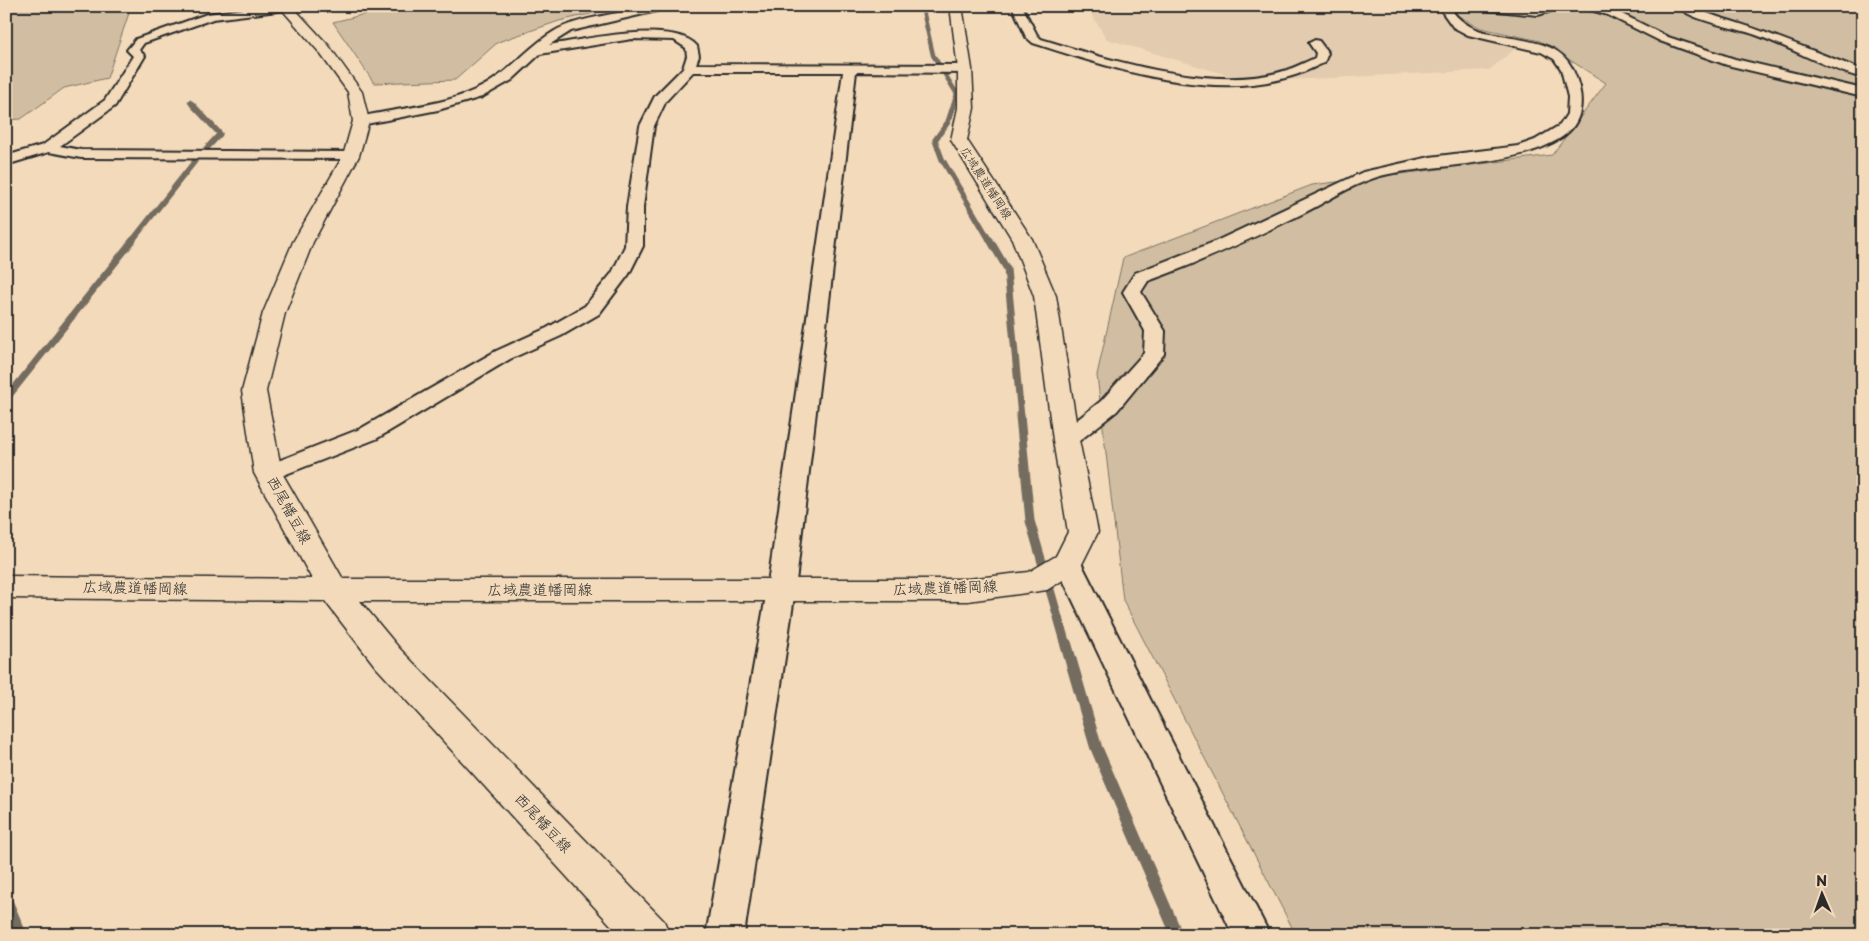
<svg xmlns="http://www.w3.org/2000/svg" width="1869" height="941" viewBox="0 0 1869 941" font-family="'Playpen Sans','Klee One',sans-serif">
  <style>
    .built { fill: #e2cbae }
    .green { fill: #d1bea2; stroke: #7e7466 }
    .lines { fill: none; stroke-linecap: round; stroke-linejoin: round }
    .stream-far4 { stroke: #746c60; stroke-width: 4.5 }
    .stream-far3 { stroke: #746c60; stroke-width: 5.5 }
    .stream-far2 { stroke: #746c60; stroke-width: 7 }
    .stream-far1 { stroke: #746c60; stroke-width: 9 }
    .stream { stroke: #746c60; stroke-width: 12 }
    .street-casing { stroke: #2b2b2b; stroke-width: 4 }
    .secondary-casing { stroke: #2b2b2b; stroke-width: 3 }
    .street { fill: #f2daba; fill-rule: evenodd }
    .secondary { fill: #f2daba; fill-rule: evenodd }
    .labels { text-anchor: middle; stroke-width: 4; stroke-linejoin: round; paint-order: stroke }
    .far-street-label { font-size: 12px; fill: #2b2b2b; stroke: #f2daba }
    .street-label { font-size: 15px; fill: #2b2b2b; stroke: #f2daba }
  </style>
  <rect width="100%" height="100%" fill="#f2daba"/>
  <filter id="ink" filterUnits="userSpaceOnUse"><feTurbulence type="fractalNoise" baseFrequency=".02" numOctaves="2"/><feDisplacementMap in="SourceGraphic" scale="10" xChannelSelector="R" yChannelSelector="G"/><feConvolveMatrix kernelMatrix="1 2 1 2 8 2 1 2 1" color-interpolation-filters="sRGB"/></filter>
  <g filter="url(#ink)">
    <polygon class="built" points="1086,6 1431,6 1470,36 1516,48 1489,70 1251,82 1107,39"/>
    <g class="green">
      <polygon points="6,6 126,6 129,13 107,78 64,88 21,119 6,120"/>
      <polygon points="362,6 625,6 559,21 498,42 455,80 374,83 333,22 370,13"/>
      <polygon points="1439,6 1863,6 1863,935 1296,935 1123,600 1097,375 1123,258 1312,185 1552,155 1606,83 1540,41 1481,28"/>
    </g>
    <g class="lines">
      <g class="stream-far4">
        <polyline points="922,6 933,55 957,94 953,105"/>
        <polyline points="190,102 193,105"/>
      </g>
      <g class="stream-far3">
        <polyline points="192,104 220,134 205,150"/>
        <polyline points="954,104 948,122 935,140 942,159 990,241"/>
        <polyline points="132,241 195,161"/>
      </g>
      <g class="stream-far2">
        <polyline points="990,240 1007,269 1021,417"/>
        <polyline points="6,399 133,240"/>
      </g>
      <polyline class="stream-far1" points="1020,416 1030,521 1066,645"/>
      <g class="stream">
        <polyline points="1066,644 1096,747 1177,935"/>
        <polyline points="6,900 21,935"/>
      </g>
      <defs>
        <g id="street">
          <polygon points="265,6 290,7 285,10 213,19 144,43 139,50 145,56 115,106 60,146 81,150 351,152 356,153 358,156 356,159 81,158 49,152 6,165 6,156 43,145 105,100 133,56 127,50 136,39 207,14"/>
          <path d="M657,6H678L571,31L549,45C582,40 674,19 697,46L699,56L696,64L965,65L971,69L965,73L856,72L795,590L744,935H706L767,590L843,72H693L666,101L654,126L643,207V246L629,274L599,314L561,336L510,359L376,439L276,478L268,480L260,478L256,473L260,468L360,429L496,351L547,328L585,306L612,273L625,246L627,207L640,126L655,96L683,68L687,56L686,48L674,40L632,39L540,54L512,80L482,97L438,110L361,125L354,121L356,118C396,108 437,107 475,90C507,76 525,49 553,32C576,17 629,12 657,6Z"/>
          <path d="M1012,6H1022L1037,35L1041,39C1110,60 1216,94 1287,70C1296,67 1305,62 1315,58L1316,53L1309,43L1315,40L1319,41L1328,53L1324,63C1314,67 1303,73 1292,76C1211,102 1111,68 1033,43L1026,37Z"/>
          <path d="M1448,6H1461L1453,12C1483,51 1553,25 1573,70C1584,94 1586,121 1562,137C1521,165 1439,164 1389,174C1358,180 1332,199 1304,213C1253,238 1202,262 1148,281L1141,292L1165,331L1164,354L1117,411L1074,445L1066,447L1058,445L1055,440L1058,435L1101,401L1144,353L1145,331L1123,292L1135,273L1214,242L1363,172L1430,157L1518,146L1535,140L1560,125L1567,114L1568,97L1561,69L1554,59L1541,52L1468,35L1453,27L1443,13L1442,11Z"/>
          <polygon points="1472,6 1522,9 1568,6 1538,15 1477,9"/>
          <polygon points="1577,6 1596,6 1616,11 1668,37 1735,59 1863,89 1863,97 1727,65 1660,41 1608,15"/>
          <path d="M1677,6C1692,6 1703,12 1718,17C1767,31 1814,52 1863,70V78C1825,68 1792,48 1756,35C1734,27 1694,22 1677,6Z"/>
          <polygon points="1068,554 1077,557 1081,563 1270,935 1233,935 1055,563 1059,557"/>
        </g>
        <polygon id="secondary" points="279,6 292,6 329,46 362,92 369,121 359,156 313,242 285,313 266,391 282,473 343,579 968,579 1029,572 1056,556 1068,532 1053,440 1034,296 1012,239 951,140 958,108 958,69 950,6 962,6 972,69 974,108 967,140 1032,239 1056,296 1079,440 1098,532 1079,570 1047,590 968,601 360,601 399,648 664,921 670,935 620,935 375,666 325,601 6,598 6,576 312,579 254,473 242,391 263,313 293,242 343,156 353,121 348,92 319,52"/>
      </defs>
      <use href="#street" class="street-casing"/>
      <use href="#secondary" class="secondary-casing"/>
      <use href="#street" class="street"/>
      <use href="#secondary" class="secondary"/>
    </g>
  </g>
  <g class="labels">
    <g class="far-street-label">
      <text transform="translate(986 183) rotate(57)" y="4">広域農道幡岡線</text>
    </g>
    <g class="street-label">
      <text transform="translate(289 510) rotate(61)" y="5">西尾幡豆線</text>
      <text transform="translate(135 588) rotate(1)" y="5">広域農道幡岡線</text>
      <text transform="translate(945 588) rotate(-2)" y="5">広域農道幡岡線</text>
      <text x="540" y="595">広域農道幡岡線</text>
      <text transform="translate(543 823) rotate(47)" y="5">西尾幡豆線</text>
    </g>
  </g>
  <rect width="1869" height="941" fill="none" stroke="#f2daba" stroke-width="25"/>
  <rect x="12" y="12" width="1844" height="916" fill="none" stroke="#2b2b2b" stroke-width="2" filter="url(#ink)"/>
  <g transform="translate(1822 894) rotate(358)" stroke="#f2daba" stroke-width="4" paint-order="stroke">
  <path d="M0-4L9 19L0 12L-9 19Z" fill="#2b2b2b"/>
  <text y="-8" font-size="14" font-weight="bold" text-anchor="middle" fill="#2b2b2b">N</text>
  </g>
</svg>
